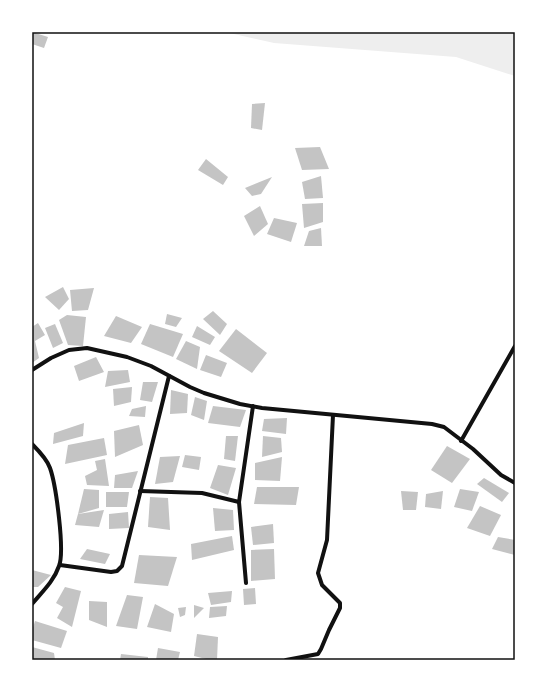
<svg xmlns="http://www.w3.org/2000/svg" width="547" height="692" viewBox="0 0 547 692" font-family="'DM Sans',sans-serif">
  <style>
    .green { fill: #eee }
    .building { fill: #c4c4c4 }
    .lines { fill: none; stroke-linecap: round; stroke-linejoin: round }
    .minor { stroke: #111; stroke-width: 4 }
    .neatline { fill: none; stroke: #111; stroke-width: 1.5 }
  </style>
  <rect width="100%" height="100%" fill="#fff"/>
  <polygon class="green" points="225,32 515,32 515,76 456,57 274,43"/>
  <g class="building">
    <polygon points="32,32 48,37 44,48 32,44"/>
    <polygon points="265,103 262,130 251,128 252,104"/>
    <polygon points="320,147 329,169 302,170 295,148"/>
    <polygon points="206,159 228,177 223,185 198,170"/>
    <polygon points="321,176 323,198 305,199 302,182"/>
    <polygon points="272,177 261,194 252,196 245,188"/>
    <polygon points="323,203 323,222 304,228 302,204"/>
    <polygon points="260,206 268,224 254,236 244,216"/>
    <polygon points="274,218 297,223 291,242 267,234"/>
    <polygon points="321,228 322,246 304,246 309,231"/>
    <polygon points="63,287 69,299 59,310 45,297"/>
    <polygon points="94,288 88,310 72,311 70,290"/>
    <polygon points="213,311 227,324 220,335 203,319"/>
    <polygon points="167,314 182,318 176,327 165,324"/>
    <polygon points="67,315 86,317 83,346 68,345 59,320"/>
    <polygon points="116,316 142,327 131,343 104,336"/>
    <polygon points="38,323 45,335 35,341 39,358 32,363 32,327"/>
    <polygon points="55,324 63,343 53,348 45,328"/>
    <polygon points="150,324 183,334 173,357 141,344"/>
    <polygon points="197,326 215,337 210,345 192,337"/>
    <polygon points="236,329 267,353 252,373 219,351"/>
    <polygon points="186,341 200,347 197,369 176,359"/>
    <polygon points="206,355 227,363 221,377 200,370"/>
    <polygon points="96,357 104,372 79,381 74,366"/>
    <polygon points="128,370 130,382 105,387 108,371"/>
    <polygon points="143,382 158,382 152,402 140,400"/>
    <polygon points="132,387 131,402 114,406 113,389"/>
    <polygon points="171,390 188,394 187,413 170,414"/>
    <polygon points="195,397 207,401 204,420 191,415"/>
    <polygon points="146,406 145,417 129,416 132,409"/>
    <polygon points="213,406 246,410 240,427 208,423"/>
    <polygon points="287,418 286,434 262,431 264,419"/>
    <polygon points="84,423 83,436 53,444 54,433"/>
    <polygon points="139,425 143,445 115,457 114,431"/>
    <polygon points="226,436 238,436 235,461 224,459"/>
    <polygon points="263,436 281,438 282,452 262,457"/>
    <polygon points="104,438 107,455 65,464 68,445"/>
    <polygon points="447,446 470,459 452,483 431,470"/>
    <polygon points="185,455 201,457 199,470 182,467"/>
    <polygon points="180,456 173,482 155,484 160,457"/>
    <polygon points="282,457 280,481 255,480 255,463"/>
    <polygon points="105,459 109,486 87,485 85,476 97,470 95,461"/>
    <polygon points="218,465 236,468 228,495 210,488"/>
    <polygon points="138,471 132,488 114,488 115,475"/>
    <polygon points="484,478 509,493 502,502 477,484"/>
    <polygon points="257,487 299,487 296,505 254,504"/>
    <polygon points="84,489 99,490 99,508 78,514"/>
    <polygon points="460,489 479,492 472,511 454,507"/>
    <polygon points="401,491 418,492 416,510 403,510"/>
    <polygon points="443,491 441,509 425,507 426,494"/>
    <polygon points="106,492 129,492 127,507 106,507"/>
    <polygon points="150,497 168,498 170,530 148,527"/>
    <polygon points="480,506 501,515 490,536 467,528"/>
    <polygon points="213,508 233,510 234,530 215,531"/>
    <polygon points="104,510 99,527 75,525 78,514"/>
    <polygon points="128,512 129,528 109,529 109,514"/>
    <polygon points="273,524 274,543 253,545 251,527"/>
    <polygon points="232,536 234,550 192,560 191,544"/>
    <polygon points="498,537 515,540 515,555 492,549"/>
    <polygon points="87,549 110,554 105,564 80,559"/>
    <polygon points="274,549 275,579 251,581 251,550"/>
    <polygon points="139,555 177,557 168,586 134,583"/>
    <polygon points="32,570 51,575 38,587 32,587"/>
    <polygon points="65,587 81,591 72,627 57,618 63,607 56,603"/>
    <polygon points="255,588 256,604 244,605 243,589"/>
    <polygon points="232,591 231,602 211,605 208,593"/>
    <polygon points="127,595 143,597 137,629 116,626"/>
    <polygon points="89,601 107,602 107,627 89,620"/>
    <polygon points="155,604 174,614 171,632 147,627"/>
    <polygon points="194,605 204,608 194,618"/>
    <polygon points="227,606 226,616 209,618 210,607"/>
    <polygon points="186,607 185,615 180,617 178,608"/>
    <polygon points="35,621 67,631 61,648 32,640 32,631"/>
    <polygon points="197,634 218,637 217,660 210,660 194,656"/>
    <polygon points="32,647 54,653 55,660 32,660"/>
    <polygon points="158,648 180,652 178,660 156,660"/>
    <polygon points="121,654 148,657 148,660 120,660"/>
  </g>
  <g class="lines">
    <g class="minor">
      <polyline points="32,370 51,358 69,350 87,348 127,357 151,366 190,387 204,393 240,404 262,408 432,424 444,427 473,449 501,475 515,483"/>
      <polyline points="461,441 515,346"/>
      <path d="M32,444C39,451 47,459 50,468C56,485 65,551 59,566C54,581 42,592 32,604"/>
      <polyline points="140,491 202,493 239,502 253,406"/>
      <polyline points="239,502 246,583"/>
      <polyline points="60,565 111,572 117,571 122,566 169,376"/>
      <polyline points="286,660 318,654 321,649 329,630 340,608 340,603 322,585 318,573 327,540 333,415"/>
    </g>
  </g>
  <rect width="547" height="692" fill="none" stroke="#ffffff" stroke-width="66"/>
  <rect x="33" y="33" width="481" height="626" class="neatline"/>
</svg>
